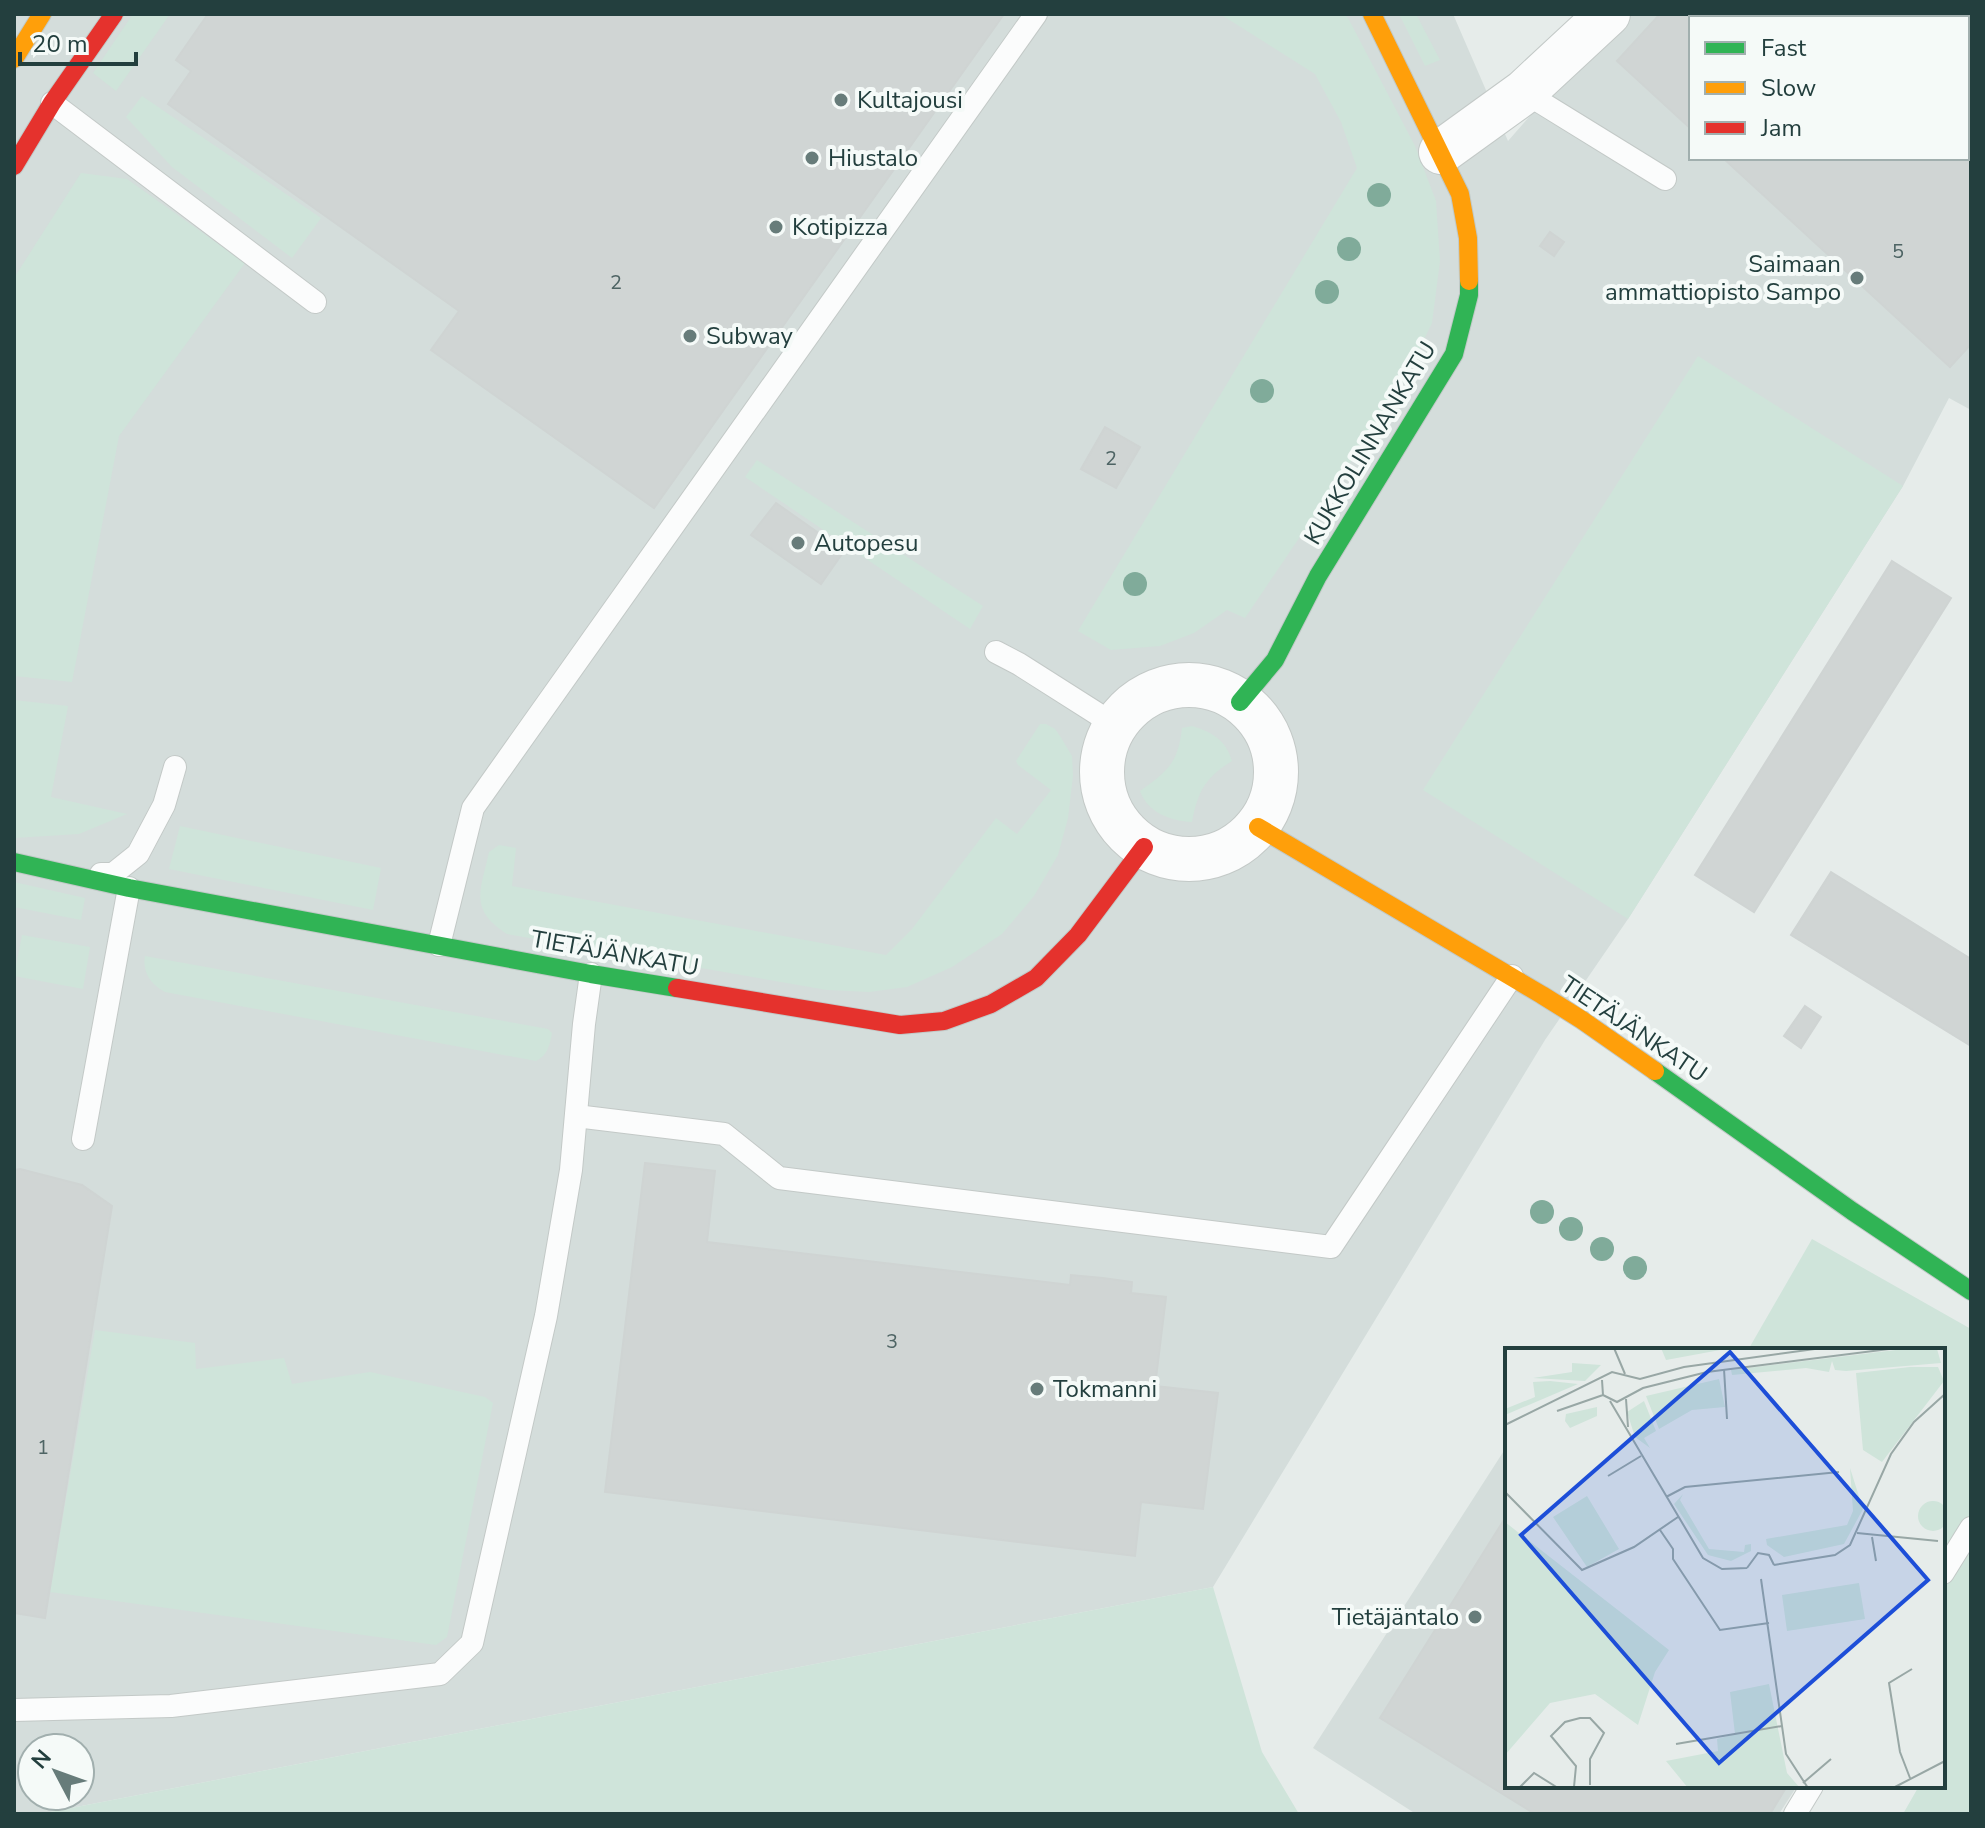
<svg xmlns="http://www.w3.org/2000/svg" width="1985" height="1828" viewBox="0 0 1985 1828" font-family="'Nunito Sans',sans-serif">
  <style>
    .built { fill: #d4dddb; fill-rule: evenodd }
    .green { fill: #cfe4da }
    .building { fill: #d0d5d4; stroke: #cfd4d3; stroke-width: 2 }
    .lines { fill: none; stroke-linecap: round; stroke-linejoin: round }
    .lane-casing { stroke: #c3c9c7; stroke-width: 24 }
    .street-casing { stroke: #c3c9c7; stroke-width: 46 }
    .fast-casing { stroke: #c1c9c7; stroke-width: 20 }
    .slow-casing { stroke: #c1c9c7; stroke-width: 20 }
    .jam-casing { stroke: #c1c9c7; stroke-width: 20 }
    .lane { stroke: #fbfcfc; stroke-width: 22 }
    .street { stroke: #fbfcfc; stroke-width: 44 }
    .fast { stroke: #30b455; stroke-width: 18 }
    .slow { stroke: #ff9f0a; stroke-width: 18 }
    .jam { stroke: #e5322d; stroke-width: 18 }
    .tree { fill: #80ab9a }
    .poi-dot { fill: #677c7a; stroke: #f5faf8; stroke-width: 3 }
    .labels { text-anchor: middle; stroke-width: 8; stroke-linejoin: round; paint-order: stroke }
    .number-label { font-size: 20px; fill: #4e6464 }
    .poi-label { font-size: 24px; fill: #233f3e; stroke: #f5faf8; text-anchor: start }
    .street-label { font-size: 24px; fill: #233f3e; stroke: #f5faf8 }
    .inset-road { fill: none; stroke: #98a7a5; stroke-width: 2 }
    .view { fill: #1d4ed8; fill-opacity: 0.15; stroke: #1d4ed8; stroke-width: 4 }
    .inset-edge { fill: none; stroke: #233f3e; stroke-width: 4 }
  </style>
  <rect width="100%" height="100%" fill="#e6ecea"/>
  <g class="built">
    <path d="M14,14H1453L1508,141L1619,14H1971V410L1949,398L1903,486L1628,919L1545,1040L1213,1587L40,1814H14ZM1691,18H1967V158H1691ZM32,1748H80V1796H32Z"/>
    <polygon points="1507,1446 1507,1786 1797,1786 1779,1814 1416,1814 1313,1748"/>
  </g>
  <g class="green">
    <polygon points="133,14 170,14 116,91 93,73"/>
    <polygon points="1220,14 1344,14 1348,18 1415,146 1436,201 1440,261 1432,323 1400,389 1245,618 1227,610 1194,633 1160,646 1111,650 1078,631 1357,168 1341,122 1315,74"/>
    <polygon points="1399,14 1416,14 1440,60 1425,66"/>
    <polygon points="142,96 321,218 292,258 172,167 126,117"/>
    <polygon points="81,173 127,179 245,263 119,436 72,682 14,676 14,278"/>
    <polygon points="1698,356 1903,486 1628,919 1423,790"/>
    <polygon points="757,460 983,606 970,629 745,477"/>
    <polygon points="14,700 68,706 51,797 127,814 79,834 14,838"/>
    <path d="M1040,724H1046L1055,729L1060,736L1072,756L1073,776L1068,818L1058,855L1034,896L1002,934L952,967L907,987L869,992L827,990L507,934C468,909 481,890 489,852L499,845L516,848L512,886L886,955L912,929L996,818L1017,834L1051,790L1018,765L1016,761Z"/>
    <path d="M1192,726C1212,732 1226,740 1232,761C1205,778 1198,791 1192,822C1171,821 1148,813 1140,791C1168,771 1178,763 1182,728Z"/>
    <polygon points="180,826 381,868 373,910 169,869"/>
    <polygon points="14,882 85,898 81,920 14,907"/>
    <polygon points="22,935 90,947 83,989 14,976"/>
    <path d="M145,956L548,1029L552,1033C550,1045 547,1056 536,1061L165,992C151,985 142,972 145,956Z"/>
    <polygon points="1812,1239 1971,1329 1971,1814 1903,1814 1919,1786 1943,1786 1943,1350 1748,1350"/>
    <polygon points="95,1330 195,1343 196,1369 284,1358 292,1384 370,1372 485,1397 493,1403 447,1637 436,1645 50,1592"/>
    <polygon points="1213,1587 1262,1752 1299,1814 40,1814"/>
  </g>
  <g class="building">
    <polygon points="208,14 1004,14 654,508 431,350 459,311 168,104 191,71 176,60"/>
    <polygon points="1660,14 1971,14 1971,344 1950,367 1723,158 1967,158 1967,18 1691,18 1691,129 1617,61"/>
    <polygon points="1550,232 1564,242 1554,256 1540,246"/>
    <polygon points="1105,427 1140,447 1116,488 1081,469"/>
    <polygon points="776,503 844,551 821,584 751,535"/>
    <polygon points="1892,561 1951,598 1754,912 1695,875"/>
    <polygon points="1831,872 1971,959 1971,1046 1791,935"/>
    <polygon points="1805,1006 1821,1017 1801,1048 1784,1036"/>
    <polygon points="645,1163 715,1171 707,1242 1070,1285 1071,1275 1103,1278 1132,1282 1131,1293 1166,1297 1155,1386 1218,1393 1203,1509 1141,1502 1135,1556 605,1492"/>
    <polygon points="20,1169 82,1185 112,1206 45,1618 14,1613 14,1170"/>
    <polygon points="1507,1515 1507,1786 1787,1786 1770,1814 1535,1814 1380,1718"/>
  </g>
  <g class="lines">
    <defs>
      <g id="lane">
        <polyline points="1524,92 1665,179"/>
        <polyline points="52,103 315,302"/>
        <polyline points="996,652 1019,664 1115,725"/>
        <polyline points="101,874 113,874 138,854 164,805 175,767"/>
        <polyline points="439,945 473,808 1036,14"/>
        <polyline points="576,1116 724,1134 779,1178 1331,1247 1512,976"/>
        <polyline points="83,1139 129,888"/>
        <polyline points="1943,1573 1971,1528"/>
        <polyline points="14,1710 171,1706 440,1674 472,1643 546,1316 571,1170 584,1024 591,974"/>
        <polyline points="1795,1814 1812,1786"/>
      </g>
      <g id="street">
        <polyline points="1441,152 1524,92 1608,14"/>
        <circle cx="1189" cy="772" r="87"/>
      </g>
      <g id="fast">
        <polyline points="1240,702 1275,660 1318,576 1454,354 1469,295 1469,281"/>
        <polyline points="14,862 129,888 591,974 677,988"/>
        <polyline points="1655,1071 1852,1211 1971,1291"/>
      </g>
      <g id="slow">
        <polyline points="1372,14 1460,194 1468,238 1469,281"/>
        <polyline points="14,59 42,14"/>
        <polyline points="1258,827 1542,995 1582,1020 1655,1071"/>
      </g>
      <g id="jam">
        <polyline points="14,166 52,103 114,14"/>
        <polyline points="677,988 900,1025 944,1021 991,1004 1036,978 1078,935 1144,847"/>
      </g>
    </defs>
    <use href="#lane" class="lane-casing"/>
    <use href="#street" class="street-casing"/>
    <use href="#fast" class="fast-casing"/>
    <use href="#slow" class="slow-casing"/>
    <use href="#jam" class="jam-casing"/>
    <use href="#lane" class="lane"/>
    <use href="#street" class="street"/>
    <use href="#fast" class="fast"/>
    <use href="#slow" class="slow"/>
    <use href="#jam" class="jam"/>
  </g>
  <g class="tree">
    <circle cx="1379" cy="195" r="12"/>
    <circle cx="1349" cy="249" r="12"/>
    <circle cx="1327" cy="292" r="12"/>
    <circle cx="1262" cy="391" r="12"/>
    <circle cx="1135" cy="584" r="12"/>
    <circle cx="1542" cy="1212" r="12"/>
    <circle cx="1571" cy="1229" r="12"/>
    <circle cx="1602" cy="1249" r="12"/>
    <circle cx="1635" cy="1268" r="12"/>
  </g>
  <g class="poi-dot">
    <circle cx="841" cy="100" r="8"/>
    <circle cx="812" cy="158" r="8"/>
    <circle cx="776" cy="227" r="8"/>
    <circle cx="1857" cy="278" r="8"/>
    <circle cx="690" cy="336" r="8"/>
    <circle cx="798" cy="543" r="8"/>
    <circle cx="1037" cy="1389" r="8"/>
    <circle cx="1475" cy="1617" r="8"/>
  </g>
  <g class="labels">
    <g class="number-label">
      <text x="1898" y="258">5</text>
      <text x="616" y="289">2</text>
      <text x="1111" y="465">2</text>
      <text x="892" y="1348">3</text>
      <text x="43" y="1454">1</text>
    </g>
    <g class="poi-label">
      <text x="857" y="108">Kultajousi</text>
      <text x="828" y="166">Hiustalo</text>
      <text x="792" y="235">Kotipizza</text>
      <text x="1841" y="272" text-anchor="end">Saimaan<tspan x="1841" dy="28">ammattiopisto Sampo</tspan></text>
      <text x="706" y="344">Subway</text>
      <text x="814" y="551">Autopesu</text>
      <text x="1053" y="1397">Tokmanni</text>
      <text x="1459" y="1625" text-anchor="end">Tietäjäntalo</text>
    </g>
    <g class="street-label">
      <text transform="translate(1370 443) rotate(-59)" y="8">KUKKOLINNANKATU</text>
      <text transform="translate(615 953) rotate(10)" y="8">TIETÄJÄNKATU</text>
      <text transform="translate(1634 1029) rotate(34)" y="8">TIETÄJÄNKATU</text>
    </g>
  </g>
  <g transform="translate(1505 1348)">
    <rect width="440" height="440" fill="#e6ecea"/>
    <path d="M156,0H226L161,12ZM407,0L432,1L436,15L341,23L330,22L327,13L324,24L301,20L227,27L226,22ZM67,15L96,17L80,33L28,30L67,24ZM405,19H433L439,33L377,114L358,102L351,25ZM214,31L220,59L187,62L154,81L141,48ZM28,34L45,33L73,36L0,67V61L30,49ZM139,53L151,83L139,90L145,100L130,89L122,64ZM92,59V68L65,80L60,73L61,66ZM345,120L358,161L339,196L279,209L262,197L261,191L342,177L348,163ZM178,146L175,152L204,201L239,204L240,197L246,196V203L226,213L203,207L169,156ZM82,148L114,201L82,219L48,169ZM413 168a15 15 0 1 1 30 0a15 15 0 1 1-30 0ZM0,174L164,302L150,324L133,377L90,346L45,355L0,407ZM354,235L360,271L282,283L277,247ZM264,336L282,425L295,440H183L161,413L213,403L212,391L230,386L225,344Z" fill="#cfe4da"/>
    <path class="inset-road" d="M109,0L120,26M219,21L222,71M97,32L98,47L112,54L138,40L202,24L392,0M121,51L123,79M105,53L198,210L217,221L242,220M52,63L98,47M0,77L107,24L135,31L179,19L317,0M103,128L136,108M0,144L77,222L129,199L173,169M161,149L180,139L334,124M155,182L168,201V211L215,282L264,275M352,185L433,193M367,189L371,213M269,217L330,207L345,197L386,106L409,74L440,46M242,220L253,205L264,207L269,217M256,231L281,406L303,440M171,396L277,378M405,430L395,404L384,335L407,321M298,435L326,411M69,439L71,418L46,388L60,374L75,370H85L99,385L85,411V437M14,440L29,425L53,440M68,440H97M388,440L440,413"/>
    <path class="view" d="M225,4L423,232L214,415L16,187Z"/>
    <rect width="440" height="440" class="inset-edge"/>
  </g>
  <rect width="1985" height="1828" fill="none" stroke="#233f3e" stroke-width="32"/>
  <rect x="1689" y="16" width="280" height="144" fill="#f5faf8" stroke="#a1afae" stroke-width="2"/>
  <rect x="1705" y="42" width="40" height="12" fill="#30b455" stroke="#a1afae" stroke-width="2"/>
  <text x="1761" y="56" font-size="24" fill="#233f3e">Fast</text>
  <rect x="1705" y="82" width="40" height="12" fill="#ff9f0a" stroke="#a1afae" stroke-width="2"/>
  <text x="1761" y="96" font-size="24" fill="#233f3e">Slow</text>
  <rect x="1705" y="122" width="40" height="12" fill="#e5322d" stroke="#a1afae" stroke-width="2"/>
  <text x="1761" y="136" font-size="24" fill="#233f3e">Jam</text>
  <g transform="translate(56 1772) rotate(311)"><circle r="38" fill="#f5faf8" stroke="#a1afae" stroke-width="2"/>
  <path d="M0-6L14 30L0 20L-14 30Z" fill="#677c7a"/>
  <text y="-12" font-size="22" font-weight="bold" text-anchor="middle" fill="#233f3e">N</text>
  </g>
  <path d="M20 52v12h116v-12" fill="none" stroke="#233f3e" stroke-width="4"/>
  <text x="32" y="52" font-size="24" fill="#233f3e" stroke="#f5faf8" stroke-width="6" paint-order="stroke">20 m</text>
</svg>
